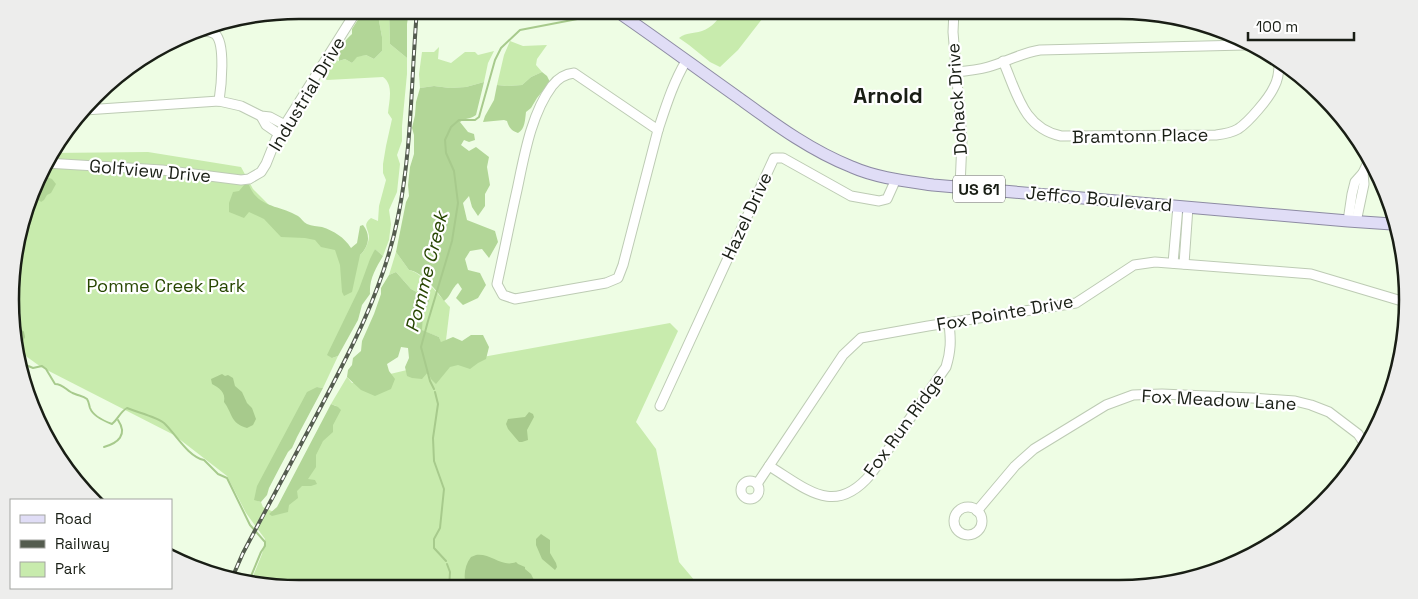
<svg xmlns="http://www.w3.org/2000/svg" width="1418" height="599" viewBox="0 0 1418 599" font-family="'Space Grotesk',sans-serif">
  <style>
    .green { fill: #c8ebad }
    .forest { fill: #b2d697 }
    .water { fill: #a7ca8c }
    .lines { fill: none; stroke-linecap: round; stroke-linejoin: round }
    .stream { stroke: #a7ca8c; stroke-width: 2 }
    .minor-casing { stroke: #bdcbb4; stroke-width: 11 }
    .major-casing { stroke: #8d8ba3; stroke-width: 13 }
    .minor { stroke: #fff; stroke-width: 9 }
    .major { stroke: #e0ddf6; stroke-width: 11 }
    .rail-casing { stroke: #545c4f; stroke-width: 4 }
    .rail { stroke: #fff; stroke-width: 2; stroke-dasharray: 5.5; stroke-linecap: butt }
    .labels { text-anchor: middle; stroke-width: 4.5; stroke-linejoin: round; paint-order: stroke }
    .shield { fill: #fff; stroke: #5e625b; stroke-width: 1 }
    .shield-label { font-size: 16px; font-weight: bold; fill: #191e15 }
    .street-label { font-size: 18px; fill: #191e15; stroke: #fff }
    .park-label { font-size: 18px; fill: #274600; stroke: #fff }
    .water-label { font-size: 19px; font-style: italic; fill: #274500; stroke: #fff }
    .district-label { font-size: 22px; font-weight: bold; fill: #191e15; stroke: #fff }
    .rim { fill: none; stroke: #191e15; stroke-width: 2.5 }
  </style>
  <rect width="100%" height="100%" fill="#eefde4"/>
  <g class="green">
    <path d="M377,10H389L390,44L407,58V74L402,126V141L397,155L400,164L397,192L389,210L391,224L389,240L383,256L375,249L368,278L332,358L338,356L323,388L317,387L258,501L261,502L263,507L278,514L336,406L331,404L347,377L352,383L424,366L461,361L670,323L678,331L636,422L656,449L679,562L695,581L711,588L300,589L251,581L262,554L265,539L246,513L227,476L174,435L41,367L16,349V243L50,153L148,152L241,167L253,189L279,215L360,255C365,251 369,242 369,236C368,228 362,225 371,218L378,221L379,206L386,180L383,173V164L386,146L392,119L388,113C389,101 394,85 383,77L327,80L322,76L333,59L339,61L345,59L352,63L357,56L366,55L374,59L382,51V37Z"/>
    <path d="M725,10H769L738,50L720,67L710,62L689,45L679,38C687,32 692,34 702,31C712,28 719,18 725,10Z"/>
    <polygon points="510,41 523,46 547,45 537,59 536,65 542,72 531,77 522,85 507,86 497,85 504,55"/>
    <polygon points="439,47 438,59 451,63 465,52 475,52 478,55 494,51 488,63 484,82 466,87 450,88 434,86 420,88 419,74 422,52 434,52"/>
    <path d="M396,252L409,270C422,272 440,297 450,307L446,340L441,343L439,337L421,330L423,315L430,299L411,289L396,272L389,275Z"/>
  </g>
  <g class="forest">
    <path d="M364,10H377L382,37V51L374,59L366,55L357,57L352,63L345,59L339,61C337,51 345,40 352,34V29Z"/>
    <polygon points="389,10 409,10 407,24 407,58 390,44"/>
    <path d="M542,72L547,76L550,82L537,98L531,108L526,112C525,120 525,129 518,133C512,131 509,128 507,121L504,120L483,122L485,116L494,100L497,85L507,86L522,85L531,77Z"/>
    <path d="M484,82L476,115C471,119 465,118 460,122L468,132L474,134L475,140L469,142L464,140L461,145L469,151L476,147L489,157L487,167L490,185L485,194V206L478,216L472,207L469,196L463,203L467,220L495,231L498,242L489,258L482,249L470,251L465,259L468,270L480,273L486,285L478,298L463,305L456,298L462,289L458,283C451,289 451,296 444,301C438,292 421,271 409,270L396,252L406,202L409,196L408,185L410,167L414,154V135L412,128L415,115L416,102L420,88L434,86L450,88L466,87Z"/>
    <polygon points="41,175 52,179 56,184 51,193 47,195 44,200 41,202 37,198 33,197"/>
    <path d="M244,185H249C258,208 280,205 298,216C301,218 303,222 307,224C312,226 317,226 322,227C334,231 344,237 351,248L357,243L360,226L363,225C371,235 369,246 360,255L352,292L344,296L342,292L340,265L335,250L321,247L315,240L305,238L281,237L264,219L249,212L244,218L229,212V203L233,192L239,191Z"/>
    <path d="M375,249L383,256C376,268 369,279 370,294L362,305L358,320L338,356L332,358L327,355L359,289L370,259Z"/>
    <polygon points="396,272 411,289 430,299 423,315 422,330 439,337 441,342 453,337 462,341 471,335 483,335 489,347 486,359 478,363 470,369 458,365 450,367 436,384 431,379 428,372 422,379 412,378 407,376 405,367 409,358 408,348 401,347 398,357 387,364 389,371 395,379 391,389 375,396 361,390 347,377 348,370 352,365 353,358 361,351 362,341 374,314 381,294 381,288 389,275"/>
    <polygon points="317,387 323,388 297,437 292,448 288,452 281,465 269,488 267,495 261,502 254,500 257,486 307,392"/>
    <polygon points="331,404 338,407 341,410 333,425 333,432 323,441 316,455 316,467 308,479 315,480 317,484 311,486 302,486 297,491 298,498 289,505 288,512 272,516 269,514 277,507"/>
  </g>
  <g class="water">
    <path d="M222,374L225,376L228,375L233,378L235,386L242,392L247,403L252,408L256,419L253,425L247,428C230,423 233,414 224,402C226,392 219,388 212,384L211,379Z"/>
    <polygon points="529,412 533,414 534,417 527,430 528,440 522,442 519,442 508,429 506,424 508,419 525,417"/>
    <polygon points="541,534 550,540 550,553 556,563 557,567 555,570 542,559 536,545 536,539"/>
    <path d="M476,555C491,553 502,568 516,562L518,564L525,567V569L531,574L538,588L467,589C463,578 464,566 471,557Z"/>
  </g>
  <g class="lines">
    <g class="stream">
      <polyline points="16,333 20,330 23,332 24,337 19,347 16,347"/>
      <path d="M20,369L26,365L33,368L42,366L46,369L55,384C64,384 67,392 75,394C80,396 83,396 87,399C89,402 89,405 90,408C93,416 104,421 112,424C118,419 120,412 127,408C136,412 157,417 164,423C175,433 188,457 204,460L218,474L227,478L250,525L265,542V546L261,552L249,581"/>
      <polyline points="434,389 430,381 421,347 428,321 452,241 458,203 454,171 446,153 445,140 451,127 459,120 475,120 479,117 495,60 501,48 520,30 593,16"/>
      <polyline points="435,392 438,404 433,438 434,461 444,489 440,528 434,539 434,548 446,561"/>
      <path d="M104,447C118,443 128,435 118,420"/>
      <polyline points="447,564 450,572 449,589"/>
    </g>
    <defs>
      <g id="minor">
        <polyline points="954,10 953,32 962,140 960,187"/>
        <path d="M196,32C202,31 209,30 215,34C226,43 221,88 219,101"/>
        <path d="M1003,61C1017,93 1023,128 1061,136L1216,135C1224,134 1231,133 1238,129C1249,122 1269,98 1274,87C1278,80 1279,72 1279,64"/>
        <path d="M957,72C967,71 977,70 988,67C1006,62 1021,53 1040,50L1245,45"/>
        <path d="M574,73L658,130L623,265L618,278L606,283L515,299L503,295L497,284C504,252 510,221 517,190C524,157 531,114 552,86C558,78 565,74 574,73Z"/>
        <polyline points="85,110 219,101 241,106 261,116 270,117 285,125"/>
        <polyline points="261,116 266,125 279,134"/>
        <path d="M658,130C666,106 673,83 686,61"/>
        <polyline points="46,163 162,170 241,180 249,179 261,172 266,164 276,139 357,10"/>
        <polyline points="1348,221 1352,194 1355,182 1363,173 1369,160"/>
        <polyline points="1356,222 1364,184 1363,173"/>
        <polyline points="1173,263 1178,206"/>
        <polyline points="1184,264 1188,207"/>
        <polyline points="660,406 774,158 783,158 851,196 879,201 887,199 896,179"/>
        <path d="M769,466C806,488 834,518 871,474L946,367C951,351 951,340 949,324"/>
        <circle cx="750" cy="490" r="9"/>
        <polyline points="757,484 843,355 861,338 928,326 1076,303 1134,265 1155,262 1311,274 1405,302"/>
        <circle cx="968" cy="521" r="14"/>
        <polyline points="977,511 1015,466 1034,449 1106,405 1133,395 1162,394 1252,398 1295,401 1311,405 1329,412 1358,434 1366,446"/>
      </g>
      <path id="major" d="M615,10C656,38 695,67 736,96C772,122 809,150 852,167C877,178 906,181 933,185L1348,221L1392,224"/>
    </defs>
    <use href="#minor" class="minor-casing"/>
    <use href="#major" class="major-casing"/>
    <use href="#minor" class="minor"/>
    <use href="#major" class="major"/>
    <defs>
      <path id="rail" d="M232,578L243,553C268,507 292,461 316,416C350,352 384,288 398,217C412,149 411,79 417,10"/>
    </defs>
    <use href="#rail" class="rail-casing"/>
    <use href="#rail" class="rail"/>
  </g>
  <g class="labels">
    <rect class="shield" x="953" y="175.5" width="52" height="27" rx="4"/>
    <g class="shield-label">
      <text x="979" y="195">US 61</text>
    </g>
    <g class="street-label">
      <text transform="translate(307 94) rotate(-59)" y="6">Industrial Drive</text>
      <text transform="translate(957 99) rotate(-94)" y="6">Dohack Drive</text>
      <text transform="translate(1140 136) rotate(-1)" y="6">Bramtonn Place</text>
      <text transform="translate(150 171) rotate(5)" y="6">Golfview Drive</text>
      <text transform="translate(1099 199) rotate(5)" y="6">Jeffco Boulevard</text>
      <text transform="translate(747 216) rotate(-65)" y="6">Hazel Drive</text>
      <text transform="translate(1005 313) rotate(-10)" y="6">Fox Pointe Drive</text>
      <text transform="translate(1219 400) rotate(3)" y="6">Fox Meadow Lane</text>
      <text transform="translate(904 425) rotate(-54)" y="6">Fox Run Ridge</text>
    </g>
    <g class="park-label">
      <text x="166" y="292">Pomme Creek Park</text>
    </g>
    <g class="water-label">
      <text transform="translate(426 272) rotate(-76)" y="7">Pomme Creek</text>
    </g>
    <g class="district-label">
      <text x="888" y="103">Arnold</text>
    </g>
  </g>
  <path d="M0 0H1418V599H0ZM299 19H1119A280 280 0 0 1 1399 299V300A280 280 0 0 1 1119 580H299A280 280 0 0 1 19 300V299A280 280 0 0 1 299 19Z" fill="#ededec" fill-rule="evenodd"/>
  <path class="rim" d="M299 19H1119A280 280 0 0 1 1399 299V300A280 280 0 0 1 1119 580H299A280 280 0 0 1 19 300V299A280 280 0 0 1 299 19Z"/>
  <rect x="10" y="499" width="162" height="90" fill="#ffffff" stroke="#a3a5a1"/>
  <rect x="20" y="515" width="25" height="8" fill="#e0ddf6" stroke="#a3a5a1"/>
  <text x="55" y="524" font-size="15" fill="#191e15">Road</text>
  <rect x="20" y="540" width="25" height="8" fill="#545c4f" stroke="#a3a5a1"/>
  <text x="55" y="549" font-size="15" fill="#191e15">Railway</text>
  <rect x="20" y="562" width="25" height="15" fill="#c8ebad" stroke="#a3a5a1"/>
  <text x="55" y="574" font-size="15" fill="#191e15">Park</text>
  <path d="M1248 32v8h106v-8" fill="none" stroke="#191e15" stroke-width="2.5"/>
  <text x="1256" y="32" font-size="15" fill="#191e15" stroke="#ffffff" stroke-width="4" paint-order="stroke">100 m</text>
</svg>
